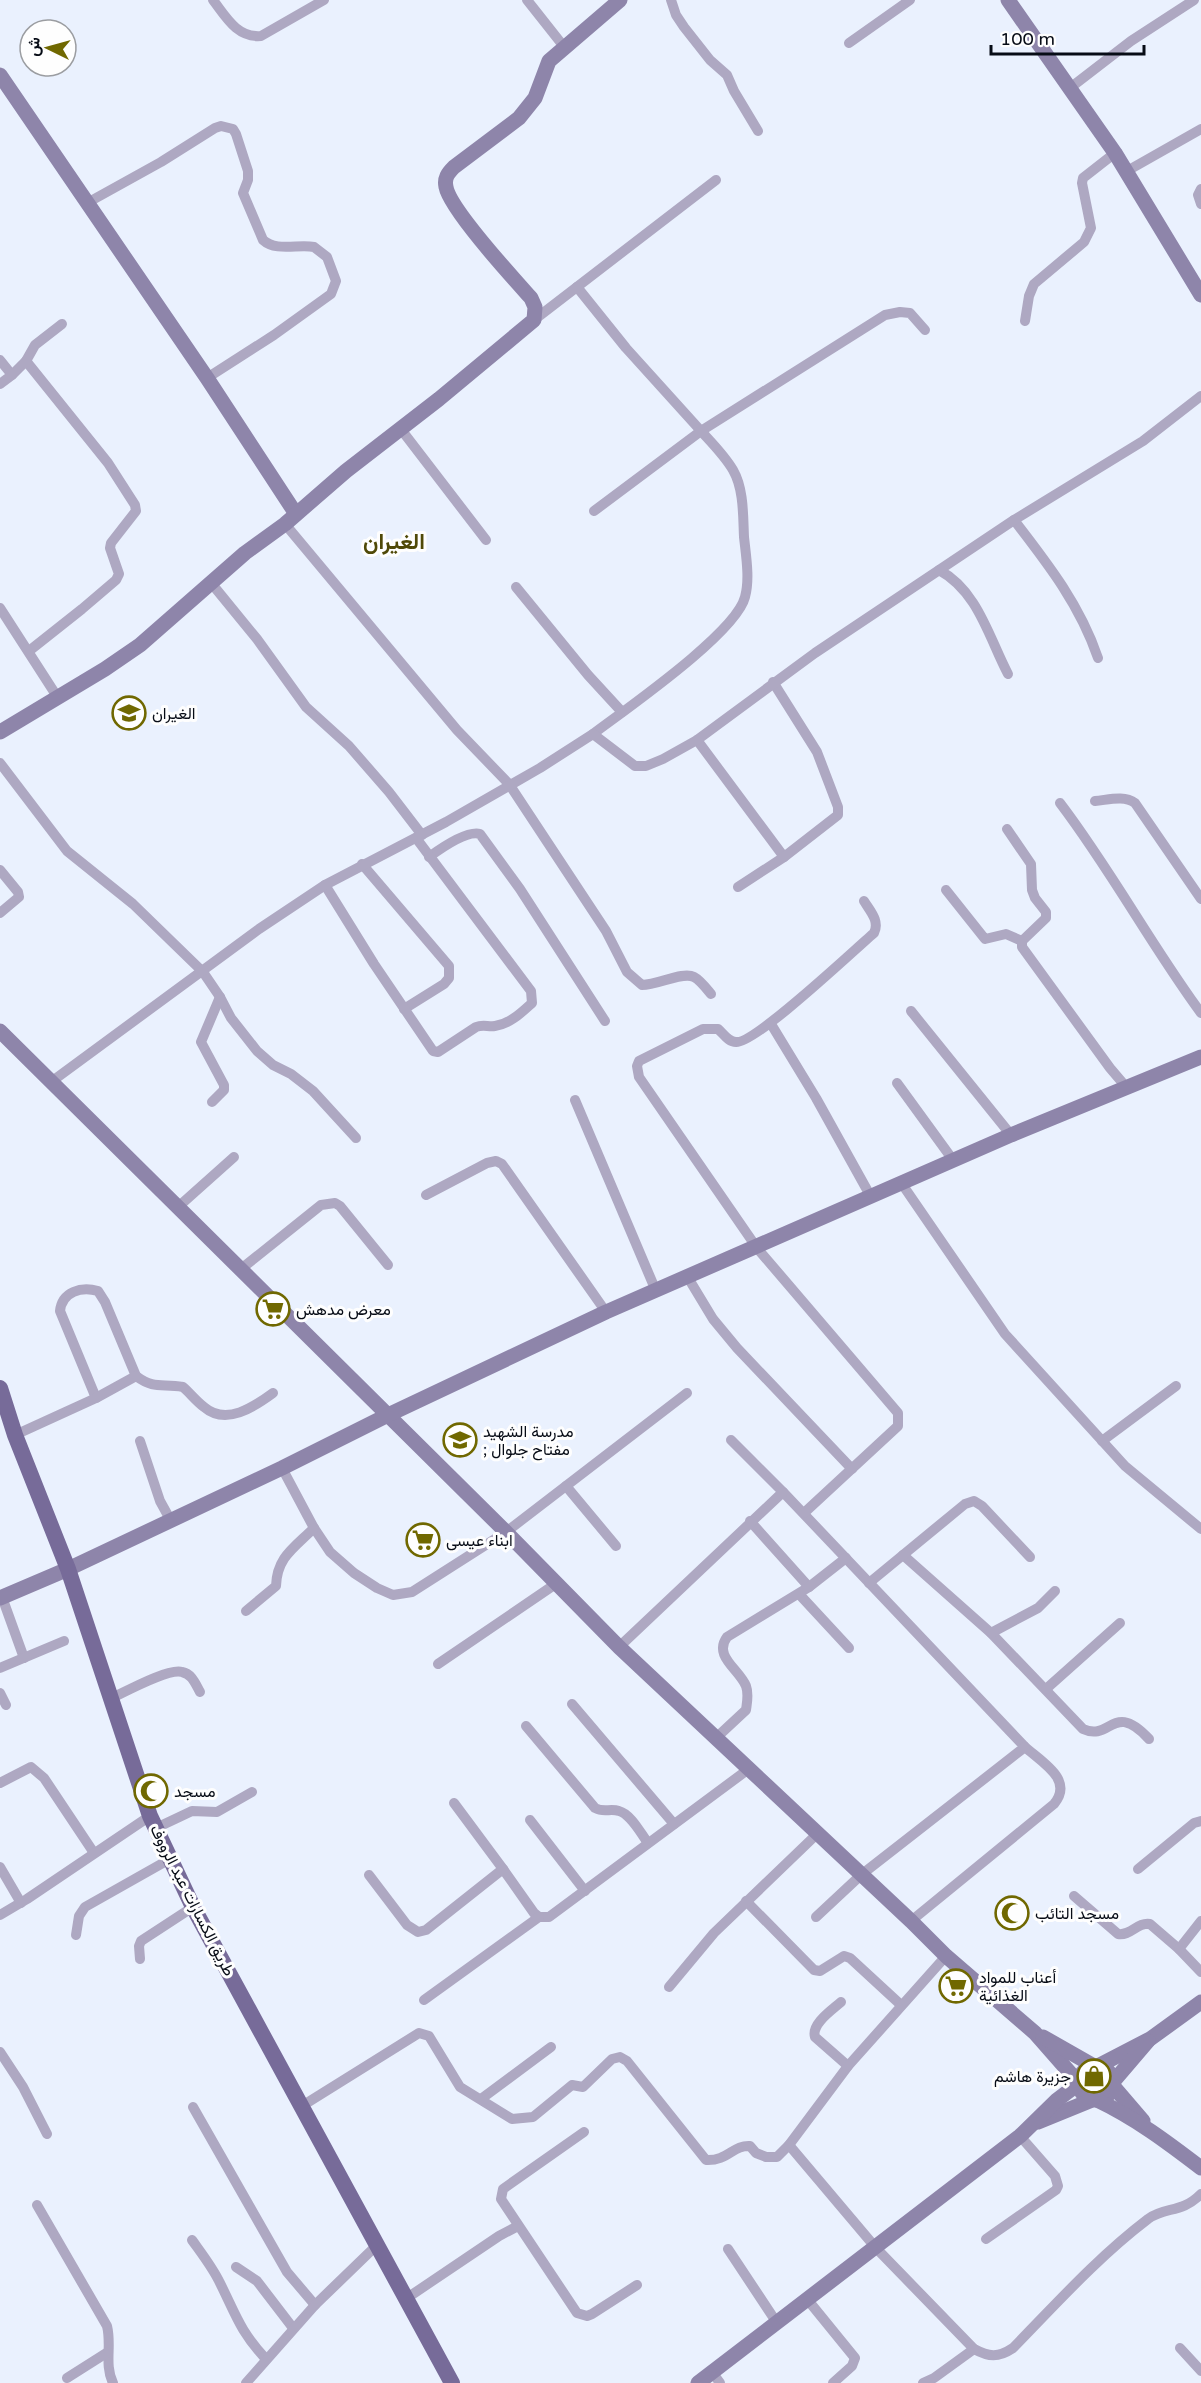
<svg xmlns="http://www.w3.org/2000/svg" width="1201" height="2383" viewBox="0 0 1201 2383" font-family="'Varela Round',Vazirmatn,sans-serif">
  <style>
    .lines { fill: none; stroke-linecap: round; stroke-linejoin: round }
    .street { stroke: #aea8c2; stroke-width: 10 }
    .secondary { stroke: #8e85aa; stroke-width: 15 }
    .primary { stroke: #776b99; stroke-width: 16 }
    .labels { text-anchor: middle; stroke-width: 6; stroke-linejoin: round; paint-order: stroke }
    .poi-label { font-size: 16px; fill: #070c16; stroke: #fefefe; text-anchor: start }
    .street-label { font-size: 16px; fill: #070c16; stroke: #fefefe }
    .district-label { font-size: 22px; font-weight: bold; fill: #4f4908; stroke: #fefefe }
  </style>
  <rect width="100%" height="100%" fill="#eaf1fe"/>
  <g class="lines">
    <g class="street">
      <path d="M213,0C226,17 237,38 261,36L324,0"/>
      <polyline points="527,0 565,48"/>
      <polyline points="671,0 676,15 684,27 710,60 727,75 734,91 758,131"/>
      <polyline points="849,43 910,0"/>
      <polyline points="1070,88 1131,41 1194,0"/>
      <polyline points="1127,171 1201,129"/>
      <polyline points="1201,189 1198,195 1201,204"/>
      <path d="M87,203L161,162L215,128L221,126L233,129L236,134L248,171V180L243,193L263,240C276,252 298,244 314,247L327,257L336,281L331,294L274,335L207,378"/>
      <polyline points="577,287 626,348 701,431 885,315 900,312 910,313 925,330"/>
      <polyline points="534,320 716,180"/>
      <polyline points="1025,321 1029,296 1034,284 1084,242 1091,228 1082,183 1083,178 1115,153"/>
      <polyline points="0,360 12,375 0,384"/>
      <polyline points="26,361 108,463 135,505 136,511 111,543 110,548 119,574 116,580 82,609 29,651"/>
      <polyline points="12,375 26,361 35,345 62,324"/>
      <polyline points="400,428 486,540"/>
      <path d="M1014,520C1048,564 1080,605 1098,658"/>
      <path d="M285,524L457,730L509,784L606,931L627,972L642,985C658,985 683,971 694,977C700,980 706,988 711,994"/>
      <path d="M939,570C978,591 989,638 1008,674"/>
      <polyline points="212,584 257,639 306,707 349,746 389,792 422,835"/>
      <polyline points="516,587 588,675 622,712"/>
      <polyline points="0,608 58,698"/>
      <path d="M593,734C626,709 736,633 745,597C750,579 746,556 744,537C743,516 744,489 733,470C725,456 712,443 701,431L594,511"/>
      <polyline points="697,740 784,857"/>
      <polyline points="0,763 67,851 133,904 203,972 220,997 231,1018 257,1051 273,1065 291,1074 313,1091 356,1138"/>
      <path d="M1095,801C1108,800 1124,795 1135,803L1201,899"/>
      <path d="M1060,803C1111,870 1151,945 1201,1013"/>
      <polyline points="1007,829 1031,864 1032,890 1035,898 1046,912 1046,918 1022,941 1022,947 1110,1068 1127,1088"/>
      <path d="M429,857C440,849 467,830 480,834L520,889L605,1021"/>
      <polyline points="362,864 449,966 449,978 444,984 404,1009"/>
      <polyline points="0,870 18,892 19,897 0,913"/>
      <path d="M325,885L374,964L433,1051L438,1052L476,1027C483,1024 488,1027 495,1026C510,1024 522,1012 532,1003L531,991L416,838"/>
      <polyline points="738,887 784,857 838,815 838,807 817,752 773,682"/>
      <polyline points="946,890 985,939 1006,934 1022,941"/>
      <polyline points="911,1011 1011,1135"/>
      <polyline points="771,1024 816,1098 871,1197"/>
      <polyline points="51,1082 259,929 325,885 446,822 540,768 593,734 635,766 646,766 663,759 697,740 815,653 1014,520 1143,441 1201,396"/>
      <polyline points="897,1083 953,1160"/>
      <polyline points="575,1100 656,1291"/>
      <polyline points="212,1102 224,1090 224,1085 201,1042 220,997"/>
      <polyline points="902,1184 1005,1334 1125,1466 1201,1529"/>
      <polyline points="426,1195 487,1163 496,1161 502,1164 606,1312"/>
      <polyline points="178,1207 234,1157"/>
      <polyline points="241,1269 321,1205 335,1203 340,1206 388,1265"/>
      <polyline points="687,1276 713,1319 737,1348 852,1469"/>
      <path d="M96,1398L60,1311C62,1292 81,1286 98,1291L105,1302L136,1376"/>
      <path d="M15,1435L96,1398L136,1376C155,1390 162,1383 183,1387C190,1393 196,1401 204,1407C226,1426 254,1407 273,1393"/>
      <polyline points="140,1441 160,1501 171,1521"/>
      <polyline points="1102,1441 1176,1386"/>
      <polyline points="282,1468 314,1528 330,1552 354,1573 377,1588 393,1595 412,1592 506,1532 687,1393"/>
      <polyline points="566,1486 616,1546"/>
      <path d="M783,1492L1025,1747C1043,1763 1074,1780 1054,1804L911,1921"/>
      <path d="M804,1513L898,1426V1413L757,1248L639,1077L637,1066L639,1061L703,1029H718C723,1033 728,1042 736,1042C755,1044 853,951 874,933C880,921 870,911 864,901"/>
      <polyline points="750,1521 809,1587"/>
      <path d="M903,1555L991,1633L1083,1729C1111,1742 1113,1700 1149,1739"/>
      <polyline points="869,1583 965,1504 974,1501 982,1506 1030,1557"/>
      <polyline points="799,1594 849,1648"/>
      <polyline points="2,1597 24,1658"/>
      <path d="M246,1611L276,1586C277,1557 294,1548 314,1528"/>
      <polyline points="991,1633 1038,1608 1055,1591"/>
      <polyline points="619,1647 783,1492 731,1440"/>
      <polyline points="438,1664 557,1583"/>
      <polyline points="0,1668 64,1641"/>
      <polyline points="1046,1689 1120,1623"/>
      <polyline points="0,1693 6,1705"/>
      <path d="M110,1699C125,1692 168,1668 182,1672C192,1674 195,1683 200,1692"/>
      <polyline points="572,1704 674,1824"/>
      <path d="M526,1726L595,1808C604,1813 610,1808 619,1811C631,1814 641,1834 648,1843"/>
      <path d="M717,1737L746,1710C747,1702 749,1694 746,1686C739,1669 713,1656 727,1637L809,1587L846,1558"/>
      <polyline points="0,1783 31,1767 44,1778 94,1853"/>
      <polyline points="454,1803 503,1869"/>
      <polyline points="530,1820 585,1891"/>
      <polyline points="156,1828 192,1811 217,1812 252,1792"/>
      <polyline points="0,1867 21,1903"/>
      <polyline points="1138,1869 1194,1823 1201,1821"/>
      <polyline points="369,1875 407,1925 418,1932 426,1930 503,1869 534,1913 539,1917 549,1917 750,1768"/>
      <path d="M1074,1896L1118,1934C1131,1936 1137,1922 1150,1924L1179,1949L1201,1972"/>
      <polyline points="746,1901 814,1970 820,1971 844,1956 850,1958 901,2005"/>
      <polyline points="0,1915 27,1899 150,1816"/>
      <polyline points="816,1917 861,1875 1025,1747"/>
      <polyline points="76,1935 79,1916 85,1907 170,1859"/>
      <polyline points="1179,1949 1201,1921"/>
      <polyline points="140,1959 139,1946 141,1941 193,1907"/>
      <polyline points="669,1987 714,1933 817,1834"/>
      <polyline points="424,2000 539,1917"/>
      <path d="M841,2002C832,2010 811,2024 815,2037L848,2066"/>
      <polyline points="0,2052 23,2087 47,2134"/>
      <polyline points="481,2099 551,2047"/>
      <path d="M302,2106L419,2033L429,2036L460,2087L512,2119L533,2117L572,2085L583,2087L612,2059L620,2057L627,2061L706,2160C728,2161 733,2145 750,2146L756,2153L766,2157H777L789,2145L848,2066L946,1956"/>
      <polyline points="193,2107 287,2272 315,2305"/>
      <polyline points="584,2132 503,2189 501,2199 577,2313 587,2316 592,2314 637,2285"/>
      <path d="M789,2145L876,2248L974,2349C989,2357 998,2358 1013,2348C1056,2304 1098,2257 1148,2219C1166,2206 1181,2214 1201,2194"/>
      <path d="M37,2205L107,2326C112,2346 104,2364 113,2383"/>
      <polyline points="986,2239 1056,2190 1058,2186 1055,2176 1020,2136"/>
      <path d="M192,2240C202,2254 213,2268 220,2283C236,2315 240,2331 265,2358"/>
      <polyline points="728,2249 777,2323"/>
      <polyline points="236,2267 257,2281 293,2328"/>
      <polyline points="407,2298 499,2236 518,2226"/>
      <polyline points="807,2299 855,2358 852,2366 833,2383"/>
      <polyline points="1180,2348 1201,2371"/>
      <polyline points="712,2372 720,2383"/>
      <polyline points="67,2378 108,2352"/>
      <polyline points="246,2383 315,2305 378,2244"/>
      <polyline points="923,2383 934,2378 974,2349"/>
    </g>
    <g class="secondary">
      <polyline points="1008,0 1115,153 1201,295"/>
      <polyline points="0,75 207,378 296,514"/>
      <path d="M0,732L105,669L140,645L245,553L285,524L346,471L439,399L534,320L535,307L531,298C513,278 450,209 446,187C444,178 448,173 454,167L519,118L535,98L549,61L620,0"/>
      <polyline points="0,1031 506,1532 619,1647 911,1921 946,1956 1035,2033 1078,2082"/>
      <polyline points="0,1598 68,1569 282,1468 388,1415 606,1312 1011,1135 1201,1057"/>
      <polyline points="1043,2037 1094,2066"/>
      <circle cx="1096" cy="2083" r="17"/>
      <polyline points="1098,2066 1150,2039 1201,2002"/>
      <polyline points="1113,2082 1148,2041"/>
      <polyline points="1113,2086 1143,2121"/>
      <path d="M1097,2100C1135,2118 1167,2142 1201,2168"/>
      <polyline points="1038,2122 1092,2100"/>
      <polyline points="698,2383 1020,2136 1057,2100 1078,2084"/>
    </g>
    <polyline class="primary" points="0,1388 15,1435 68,1569 150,1816 193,1907 452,2383"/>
  </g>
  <defs>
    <symbol id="school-ring" viewBox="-11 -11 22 22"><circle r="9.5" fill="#fefefe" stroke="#706800" stroke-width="1.5"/><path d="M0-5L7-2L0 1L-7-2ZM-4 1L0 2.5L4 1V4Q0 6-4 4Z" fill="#706800"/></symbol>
    <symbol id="supermarket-ring" viewBox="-11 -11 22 22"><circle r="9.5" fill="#fefefe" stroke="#706800" stroke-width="1.5"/><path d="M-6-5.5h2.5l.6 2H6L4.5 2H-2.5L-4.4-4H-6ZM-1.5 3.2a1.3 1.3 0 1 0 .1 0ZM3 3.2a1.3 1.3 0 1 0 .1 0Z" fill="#706800"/></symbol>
    <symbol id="mosque-ring" viewBox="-11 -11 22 22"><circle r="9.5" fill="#fefefe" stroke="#706800" stroke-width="1.5"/><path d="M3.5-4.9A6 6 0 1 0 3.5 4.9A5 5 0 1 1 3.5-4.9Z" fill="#706800"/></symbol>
    <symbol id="shop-ring" viewBox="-11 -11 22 22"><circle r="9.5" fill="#fefefe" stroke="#706800" stroke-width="1.5"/><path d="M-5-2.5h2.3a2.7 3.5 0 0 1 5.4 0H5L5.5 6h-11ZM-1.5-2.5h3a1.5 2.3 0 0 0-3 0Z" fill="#706800"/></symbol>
  </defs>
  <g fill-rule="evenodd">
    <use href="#school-ring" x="110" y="694" width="38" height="38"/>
    <use href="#supermarket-ring" x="254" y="1290" width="38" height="38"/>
    <use href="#school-ring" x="441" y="1421" width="38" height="38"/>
    <use href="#supermarket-ring" x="404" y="1521" width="38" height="38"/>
    <use href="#mosque-ring" x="132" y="1772" width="38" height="38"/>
    <use href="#mosque-ring" x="993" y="1894" width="38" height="38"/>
    <use href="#supermarket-ring" x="937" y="1967" width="38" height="38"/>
    <use href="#shop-ring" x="1075" y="2057" width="38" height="38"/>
  </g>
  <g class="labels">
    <g class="poi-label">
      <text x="152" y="719">الغيران</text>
      <text x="296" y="1315">معرض مدهش</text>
      <text x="483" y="1437">مدرسة الشهيد<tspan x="483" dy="18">; مفتاح جلوال</tspan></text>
      <text x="446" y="1546">ابناء عيسى</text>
      <text x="174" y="1797">مسجد</text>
      <text x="1035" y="1919">مسجد التائب</text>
      <text x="979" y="1983">أعناب للمواد<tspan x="979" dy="18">الغذائية</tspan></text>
      <text x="1071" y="2082" text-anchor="end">جزيرة هاشم</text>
    </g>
    <g class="street-label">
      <text transform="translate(193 1900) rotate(63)" y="6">طريق الكسارات عبد الرووف</text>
    </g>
    <g class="district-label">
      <text x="394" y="549">الغيران</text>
    </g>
  </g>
  <g transform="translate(48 48) rotate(275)"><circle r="28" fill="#fefefe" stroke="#9b9da1" stroke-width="1.5"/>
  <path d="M0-4.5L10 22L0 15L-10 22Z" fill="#706800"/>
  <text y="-9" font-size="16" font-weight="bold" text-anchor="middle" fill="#070c16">ش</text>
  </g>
  <path d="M991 45v9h153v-9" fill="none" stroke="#070c16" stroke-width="3"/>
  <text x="1000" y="45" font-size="18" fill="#070c16" stroke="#fefefe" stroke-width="4.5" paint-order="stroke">100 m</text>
</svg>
